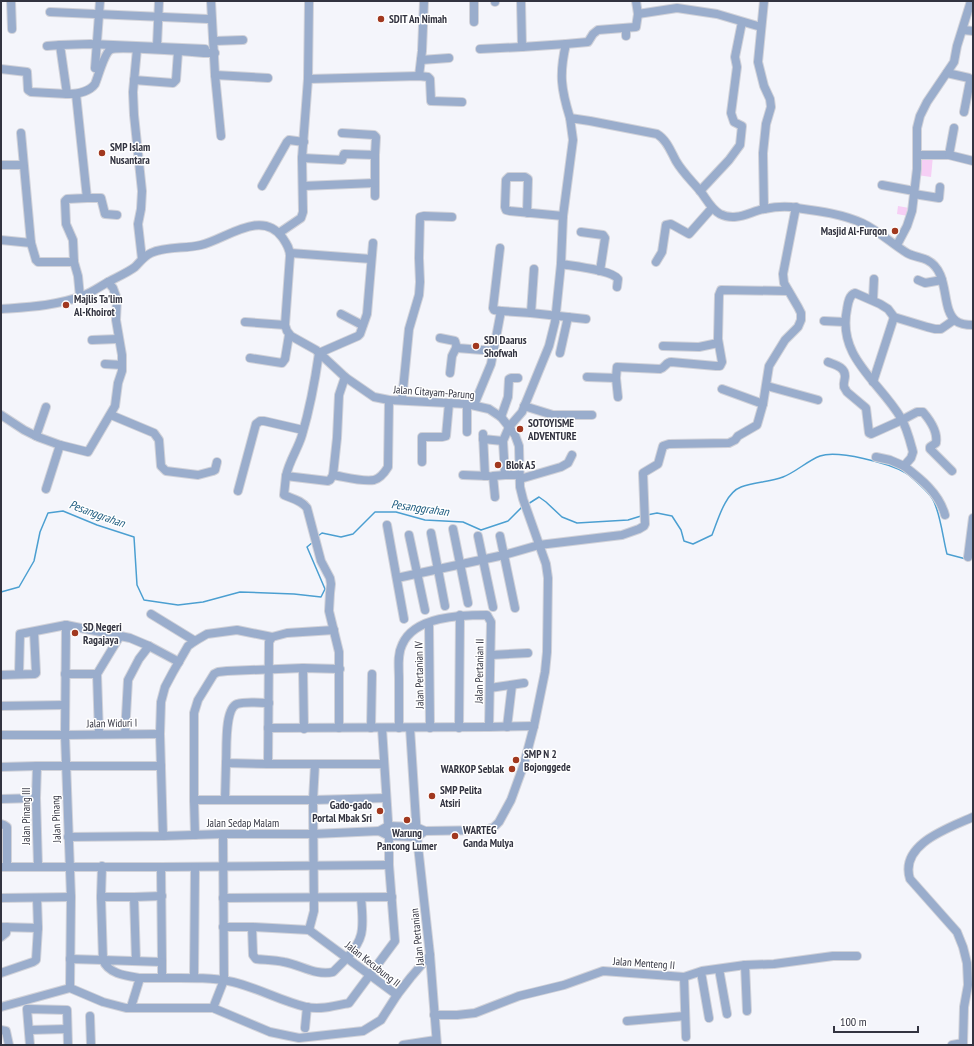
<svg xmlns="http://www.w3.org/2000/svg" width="974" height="1046" viewBox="0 0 974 1046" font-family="'PT Sans Narrow',sans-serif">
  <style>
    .green { fill: #f6cff5 }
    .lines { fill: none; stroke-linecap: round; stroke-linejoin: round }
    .stream { stroke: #4b9fd1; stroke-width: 1.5 }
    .minor-casing { stroke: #d1d2d9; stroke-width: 10 }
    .minor { stroke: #9aadcc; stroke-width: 8 }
    .poi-dot { fill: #a1381f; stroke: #fff; stroke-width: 1.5 }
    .labels { text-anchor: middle; stroke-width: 3; stroke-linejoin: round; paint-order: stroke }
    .poi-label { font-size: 11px; font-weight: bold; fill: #323340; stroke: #fff; text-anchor: start }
    .street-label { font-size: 11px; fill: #323340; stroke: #fff }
    .water-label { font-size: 12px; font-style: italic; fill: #1f5d80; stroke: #fff }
  </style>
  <rect width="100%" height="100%" fill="#f4f5fb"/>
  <g class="green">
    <polygon points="918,156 933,156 931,177 917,175"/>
    <polygon points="898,206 909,208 908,216 897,214"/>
  </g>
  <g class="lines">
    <g class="stream">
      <polyline points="528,504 539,497 546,502 562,517 577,523 628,520 641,516"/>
      <path d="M647,515L657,513L672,516L681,530L684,541L693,544L712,535C718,520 725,493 741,487C754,482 770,482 783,477C796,472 807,461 820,456C838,450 889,463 906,473C911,476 929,493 932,498C940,510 943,539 947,554L966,559"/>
      <polyline points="318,536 322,533 341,537 353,534 375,512 396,512 425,520 463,522 481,530 508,521 523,506"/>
      <polyline points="1,592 19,587 34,561 40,532 48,513 63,511 97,525 134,537 137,585 144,600 178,605 203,602 240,592 294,594 321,597 325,589 307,547 313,542"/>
    </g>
    <defs>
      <g id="minor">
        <polyline points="11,1 12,29"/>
        <polyline points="211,1 215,75 221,136"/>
        <polyline points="521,1 522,47 566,44"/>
        <polyline points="764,1 758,62 764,86 770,99 771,107 766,124 763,153 764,209"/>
        <polyline points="495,2 495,1"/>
        <polyline points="50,12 208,19"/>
        <polyline points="638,14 677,8 717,14 761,27"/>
        <polyline points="474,22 474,1"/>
        <polyline points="963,30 973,31"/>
        <polyline points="626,36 626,28"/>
        <polyline points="214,41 243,40"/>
        <polyline points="47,46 60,45"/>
        <polyline points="157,46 159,1"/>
        <polyline points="137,49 133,92 134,115 142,191 141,209 138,224 142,259"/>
        <polyline points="480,49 522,47"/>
        <path d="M205,53V49L90,44L60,45L67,94C78,94 89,92 95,84C98,77 104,54 110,50C116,46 192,52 205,53H215"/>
        <polyline points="421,60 449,58"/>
        <polyline points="95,68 100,1"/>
        <polyline points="1,69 27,72 28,90 31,92 67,94"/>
        <polyline points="947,73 969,78 970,81 964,112"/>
        <polyline points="215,75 268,78"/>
        <polyline points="419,76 422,51 424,1"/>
        <polyline points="308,79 419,76 428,77 430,79 431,101 462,102"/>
        <polyline points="134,80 173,83 176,80 178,52"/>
        <polyline points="76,94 87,198 67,199 65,201 66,224 73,240 74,262 78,276 80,297"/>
        <path d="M570,118C561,89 559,74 566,44L588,42L593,34L598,30L636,27L638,14L636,1"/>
        <polyline points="21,133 31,243 36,260 38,262 74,262"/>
        <polyline points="375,155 375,196"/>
        <polyline points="917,155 949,155 973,161"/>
        <polyline points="949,155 954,128"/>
        <polyline points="302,158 342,160 344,154 375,155 376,137 374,135 342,133"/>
        <polyline points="1,165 23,165"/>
        <polyline points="882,185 914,191"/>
        <polyline points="262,186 287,142 289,140 304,142"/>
        <polyline points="303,186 375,183"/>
        <polyline points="700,191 729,160 740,145 742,126 734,122 731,113 737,67 735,57 742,22"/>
        <polyline points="914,194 939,198 940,187"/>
        <polyline points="87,198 101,198 105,214 117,215"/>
        <polyline points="527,213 528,179 525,177 509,177 506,180 505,207 506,210 510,211 563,216"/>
        <polyline points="581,232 603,235 605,238 600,271"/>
        <polyline points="279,233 301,218 303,212 302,158 308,79 309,1"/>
        <polyline points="1,240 31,243"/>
        <polyline points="897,245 907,226 912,211 917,169 917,128 920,116 927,102 954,62 957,46 971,1"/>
        <polyline points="500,248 493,308 494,310 501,311"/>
        <polyline points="290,253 371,259"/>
        <polyline points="656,262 662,252 666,225 671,224 689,234 712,208"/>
        <path d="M561,264C572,266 612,270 618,279L617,287"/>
        <polyline points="918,280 925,283 942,280"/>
        <polyline points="873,300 874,279"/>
        <path d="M1,309C28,307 55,306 82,296C91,293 99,287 108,282C117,277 127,273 135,267C140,262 144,256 151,253C166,246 185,249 201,245C226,239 261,209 282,237C286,243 290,248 290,256L285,325L287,331L291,336L316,350L345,377L374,397L389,400L467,404L489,409L501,417L509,427L515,435L519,446L520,487L523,499L546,564L548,578L547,652L545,672L534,726L524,764L511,800L499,822L494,827L486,830L425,831L416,827L388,826L379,831"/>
        <polyline points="531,313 534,269"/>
        <polyline points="341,314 362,325"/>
        <polyline points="824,321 845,322"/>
        <polyline points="245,322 285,325"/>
        <polyline points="440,338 455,341 457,348 495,351"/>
        <polyline points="92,340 118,339"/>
        <polyline points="663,346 699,347 718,343"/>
        <polyline points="560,353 568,317"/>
        <polyline points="250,358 282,363 285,359 289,335"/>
        <path d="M828,362C835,365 845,367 845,376C845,380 843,383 844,387L847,392L866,408L869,433L871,434L902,420L917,412H923C929,419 938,432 936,443L930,447V449L952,471"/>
        <polyline points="105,364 122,365"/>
        <polyline points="450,373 452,356 456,348"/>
        <path d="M345,377L339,395L337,438L333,475C345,477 362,482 374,480C381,478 385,472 388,467L389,400"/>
        <polyline points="587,377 616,378"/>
        <polyline points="873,382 894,317"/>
        <polyline points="767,386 818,400"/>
        <polyline points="722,389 763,404"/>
        <path d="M618,397L616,378L617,367L660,369C665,368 666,362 671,362L716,366H720L722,362L718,339L719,295L721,290L788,291"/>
        <polyline points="402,400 409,329 419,295 420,282 419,258 420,217 424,216 452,217"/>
        <polyline points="474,405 491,364 501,311 531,313 586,319"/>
        <polyline points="524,406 553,415 568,423"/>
        <polyline points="1,415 24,430 38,437 60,445"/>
        <polyline points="111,415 154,433 159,440 161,466 166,471 198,475 213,471 215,470 217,462"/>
        <polyline points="554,415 592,415"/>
        <polyline points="501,417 508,397 509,379 511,378 518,378"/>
        <polyline points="467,432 467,404"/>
        <polyline points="483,434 485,476"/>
        <polyline points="36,436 46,407"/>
        <polyline points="483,439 503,441"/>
        <polyline points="876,457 890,460 904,466"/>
        <polyline points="422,462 422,437 442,437 446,436 449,403"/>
        <path d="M333,475L330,480L328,481L286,476C289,461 298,449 302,435C310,408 315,381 319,353L358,336L360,334L367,314L373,243"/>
        <polyline points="463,475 488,476"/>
        <path d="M515,475H505L503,441L509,427L522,412L549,346L555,322L561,264L563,216L573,140L570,118L590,121L657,134C667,140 671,152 676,161C683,173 692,181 701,192C707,200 711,209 720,214C736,222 749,212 764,209C774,207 788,206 797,208C819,211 842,214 862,223C879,231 892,244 907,253C914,257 921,257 927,260C951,272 940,309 956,321C960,324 967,325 973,325"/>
        <path d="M286,476L284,495C293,499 301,500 307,508L321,561L330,578L331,584L330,593L329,611L339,652V728"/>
        <polyline points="520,479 561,467 568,463 572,455"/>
        <polyline points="46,489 60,445 88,452 115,406 118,383 122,371 122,355 116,320 117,299 113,288 108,282"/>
        <polyline points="238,491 256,424 260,421 264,421 303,430"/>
        <polyline points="495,497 493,476 505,475"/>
        <path d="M945,515C939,493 921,479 904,466L911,458L913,452C910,441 907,428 901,418C879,381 837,357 847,309C848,303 849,295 855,293L880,304L888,309L894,317L927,327L935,329H941L954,320"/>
        <polyline points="387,525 404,619"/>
        <polyline points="453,529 468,603"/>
        <polyline points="431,533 445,606"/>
        <polyline points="409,535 425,610"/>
        <polyline points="478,536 493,607"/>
        <polyline points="500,536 515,608"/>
        <polyline points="968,557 973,518"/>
        <polyline points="397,578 504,555 539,545 622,535 639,529 644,526 645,524 643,473 658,464 663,446 669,444 729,443 735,440 738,436 757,425 763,404 769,366 785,340 798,327 801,320 801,313 798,307 784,283 783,274 796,207"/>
        <polyline points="151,614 195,641"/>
        <polyline points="429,623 430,728"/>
        <polyline points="66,625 65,735 71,897 70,988"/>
        <polyline points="491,655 528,653"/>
        <polyline points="303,668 304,729"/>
        <polyline points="19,674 20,634 66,625 130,638 149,646 179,662"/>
        <polyline points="65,674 97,674"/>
        <polyline points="1,675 35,674 36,673 34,632"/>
        <polyline points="490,688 524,683"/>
        <polyline points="1,706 65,705"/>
        <polyline points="507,727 512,685"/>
        <polyline points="268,728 489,727 534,726"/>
        <polyline points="371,728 372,674"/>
        <path d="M399,728C399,711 399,695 399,679C399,668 397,655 402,645C414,616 461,615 487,615L491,622L489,727"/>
        <polyline points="410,728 417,837 430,955 437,1045"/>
        <polyline points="459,728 460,615"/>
        <polyline points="99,734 97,674 120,636"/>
        <polyline points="125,734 128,680 139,659 149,646"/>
        <polyline points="1,735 65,735 160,734"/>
        <path d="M268,764L226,763C227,750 224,709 237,704C246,701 259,703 269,703"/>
        <polyline points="315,764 384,764"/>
        <polyline points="37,766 36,798 38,866"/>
        <polyline points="1,767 37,766 161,766"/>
        <polyline points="1,799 36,798"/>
        <polyline points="194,800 194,713 198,700 214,674 218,672 227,671 303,668 340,669"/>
        <polyline points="225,800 226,763"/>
        <polyline points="1,824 4,825 7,827 7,867"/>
        <polyline points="195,835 194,800 313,800 315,764 268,764 269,642 272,637 287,633 334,630"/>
        <polyline points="163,836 160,734 161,702 165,687 173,672 188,646 195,641 207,634 237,630 272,637"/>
        <polyline points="68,837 163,836 223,834 314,834 379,831 389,836 417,837 425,831"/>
        <path d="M1,867H161L162,962L103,960C108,974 127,976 140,978"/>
        <polyline points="161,867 389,865"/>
        <polyline points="101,897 134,897"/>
        <polyline points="1,898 71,897"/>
        <polyline points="223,898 392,897"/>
        <polyline points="1,927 38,928"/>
        <path d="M252,927L253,955L256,959C265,960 275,960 284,962C301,965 316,976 333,972C344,961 361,946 362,929C363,919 362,908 361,898"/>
        <polyline points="309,930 314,911 313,800 386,798"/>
        <polyline points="1,937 6,933 7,927"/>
        <polyline points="70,959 103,960 101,897 102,866"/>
        <polyline points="136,961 134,897 162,896"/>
        <path d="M162,962V978C185,978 210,977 233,982C258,988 281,1001 306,1007C320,1010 335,1006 349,1003L395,941L389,865V836L382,728"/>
        <polyline points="745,965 747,1011"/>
        <polyline points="719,969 727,1014"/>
        <polyline points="701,972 709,1018"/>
        <polyline points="1,973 33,962 36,960 38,928 37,898"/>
        <polyline points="684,977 686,1037"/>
        <polyline points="194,978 195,867"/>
        <polyline points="397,995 411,977 430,955"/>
        <polyline points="1,1007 70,988 103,1002 126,1008 213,1008 270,1032 299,1038 363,1031 381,1020 397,995 309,930 252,927 223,927"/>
        <polyline points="131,1007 140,978 162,978"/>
        <polyline points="213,1008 224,980 223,834"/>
        <polyline points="434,1015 457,1015 475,1013 519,996 564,985 603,971 684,977 702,971 745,965 774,964 833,956 857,956"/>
        <polyline points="90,1016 91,1045"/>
        <polyline points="627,1021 685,1016"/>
        <polyline points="305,1028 307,1007"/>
        <polyline points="1,1030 6,1031 9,1045"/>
        <polyline points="30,1030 67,1029"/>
        <polyline points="30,1045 27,1009 67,1010 68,1045"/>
        <polyline points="403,1045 436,1040"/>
        <polyline points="952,1045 963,1043"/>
        <path d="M963,1045L964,1007L968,985L967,963L963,947L957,932L910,879C899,844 949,828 973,817"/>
      </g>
    </defs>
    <use href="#minor" class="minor-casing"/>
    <use href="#minor" class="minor"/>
  </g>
  <g class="poi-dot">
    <circle cx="381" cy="19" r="4"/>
    <circle cx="102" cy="153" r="4"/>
    <circle cx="895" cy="231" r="4"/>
    <circle cx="66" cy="305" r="4"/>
    <circle cx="476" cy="346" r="4"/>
    <circle cx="520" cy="429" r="4"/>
    <circle cx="498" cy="465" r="4"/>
    <circle cx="75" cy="633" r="4"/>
    <circle cx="516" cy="760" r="4"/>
    <circle cx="512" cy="769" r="4"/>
    <circle cx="432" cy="796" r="4"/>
    <circle cx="380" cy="811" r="4"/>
    <circle cx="407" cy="820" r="4"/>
    <circle cx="455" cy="836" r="4"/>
  </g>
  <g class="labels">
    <g class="poi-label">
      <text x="389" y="23">SDIT An Nimah</text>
      <text x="110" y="151">SMP Islam<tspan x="110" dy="13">Nusantara</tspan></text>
      <text x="887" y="235" text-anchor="end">Masjid Al-Furqon</text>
      <text x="74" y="303">Majlis Ta'lim<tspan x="74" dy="13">Al-Khoirot</tspan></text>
      <text x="484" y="344">SDI Daarus<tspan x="484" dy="13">Shofwah</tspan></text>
      <text x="528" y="427">SOTOYISME<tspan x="528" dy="13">ADVENTURE</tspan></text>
      <text x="506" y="469">Blok A5</text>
      <text x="83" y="631">SD Negeri<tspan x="83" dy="13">Ragajaya</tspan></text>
      <text x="524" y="758">SMP N 2<tspan x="524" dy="13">Bojonggede</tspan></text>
      <text x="504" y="773" text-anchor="end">WARKOP Seblak</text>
      <text x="440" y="794">SMP Pelita<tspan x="440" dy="13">Atsiri</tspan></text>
      <text x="372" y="809" text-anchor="end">Gado-gado<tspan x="372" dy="13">Portal Mbak Sri</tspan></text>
      <text x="463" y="834">WARTEG<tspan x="463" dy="13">Ganda Mulya</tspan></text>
      <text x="407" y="837" text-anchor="middle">Warung<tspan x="407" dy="13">Pancong Lumer</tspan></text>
    </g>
    <g class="street-label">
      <text transform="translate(434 392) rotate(4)" y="4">Jalan Citayam-Parung</text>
      <text transform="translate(479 671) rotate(-89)" y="4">Jalan Pertanian II</text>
      <text transform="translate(419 675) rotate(-91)" y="4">Jalan Pertanian IV</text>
      <text transform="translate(112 723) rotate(-1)" y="4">Jalan Widuri I</text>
      <text transform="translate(26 816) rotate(-90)" y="4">Jalan Pinang III</text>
      <text transform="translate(56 819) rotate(-92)" y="4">Jalan Pinang</text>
      <text x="243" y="827">Jalan Sedap Malam</text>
      <text transform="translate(417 937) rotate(-96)" y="4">Jalan Pertanian</text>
      <text transform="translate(644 963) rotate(4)" y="4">Jalan Menteng II</text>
      <text transform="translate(373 964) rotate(38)" y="4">Jalan Kecubung II</text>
    </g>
    <g class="water-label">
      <text transform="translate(420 508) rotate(8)" y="4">Pesanggrahan</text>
      <text transform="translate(97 514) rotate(20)" y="4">Pesanggrahan</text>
    </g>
  </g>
  <rect width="974" height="1046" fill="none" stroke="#323340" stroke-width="4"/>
  <path d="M834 1026v6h84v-6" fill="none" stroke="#323340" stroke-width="2"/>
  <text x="840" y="1026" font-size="12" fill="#323340" stroke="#ffffff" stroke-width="3" paint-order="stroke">100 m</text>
</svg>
